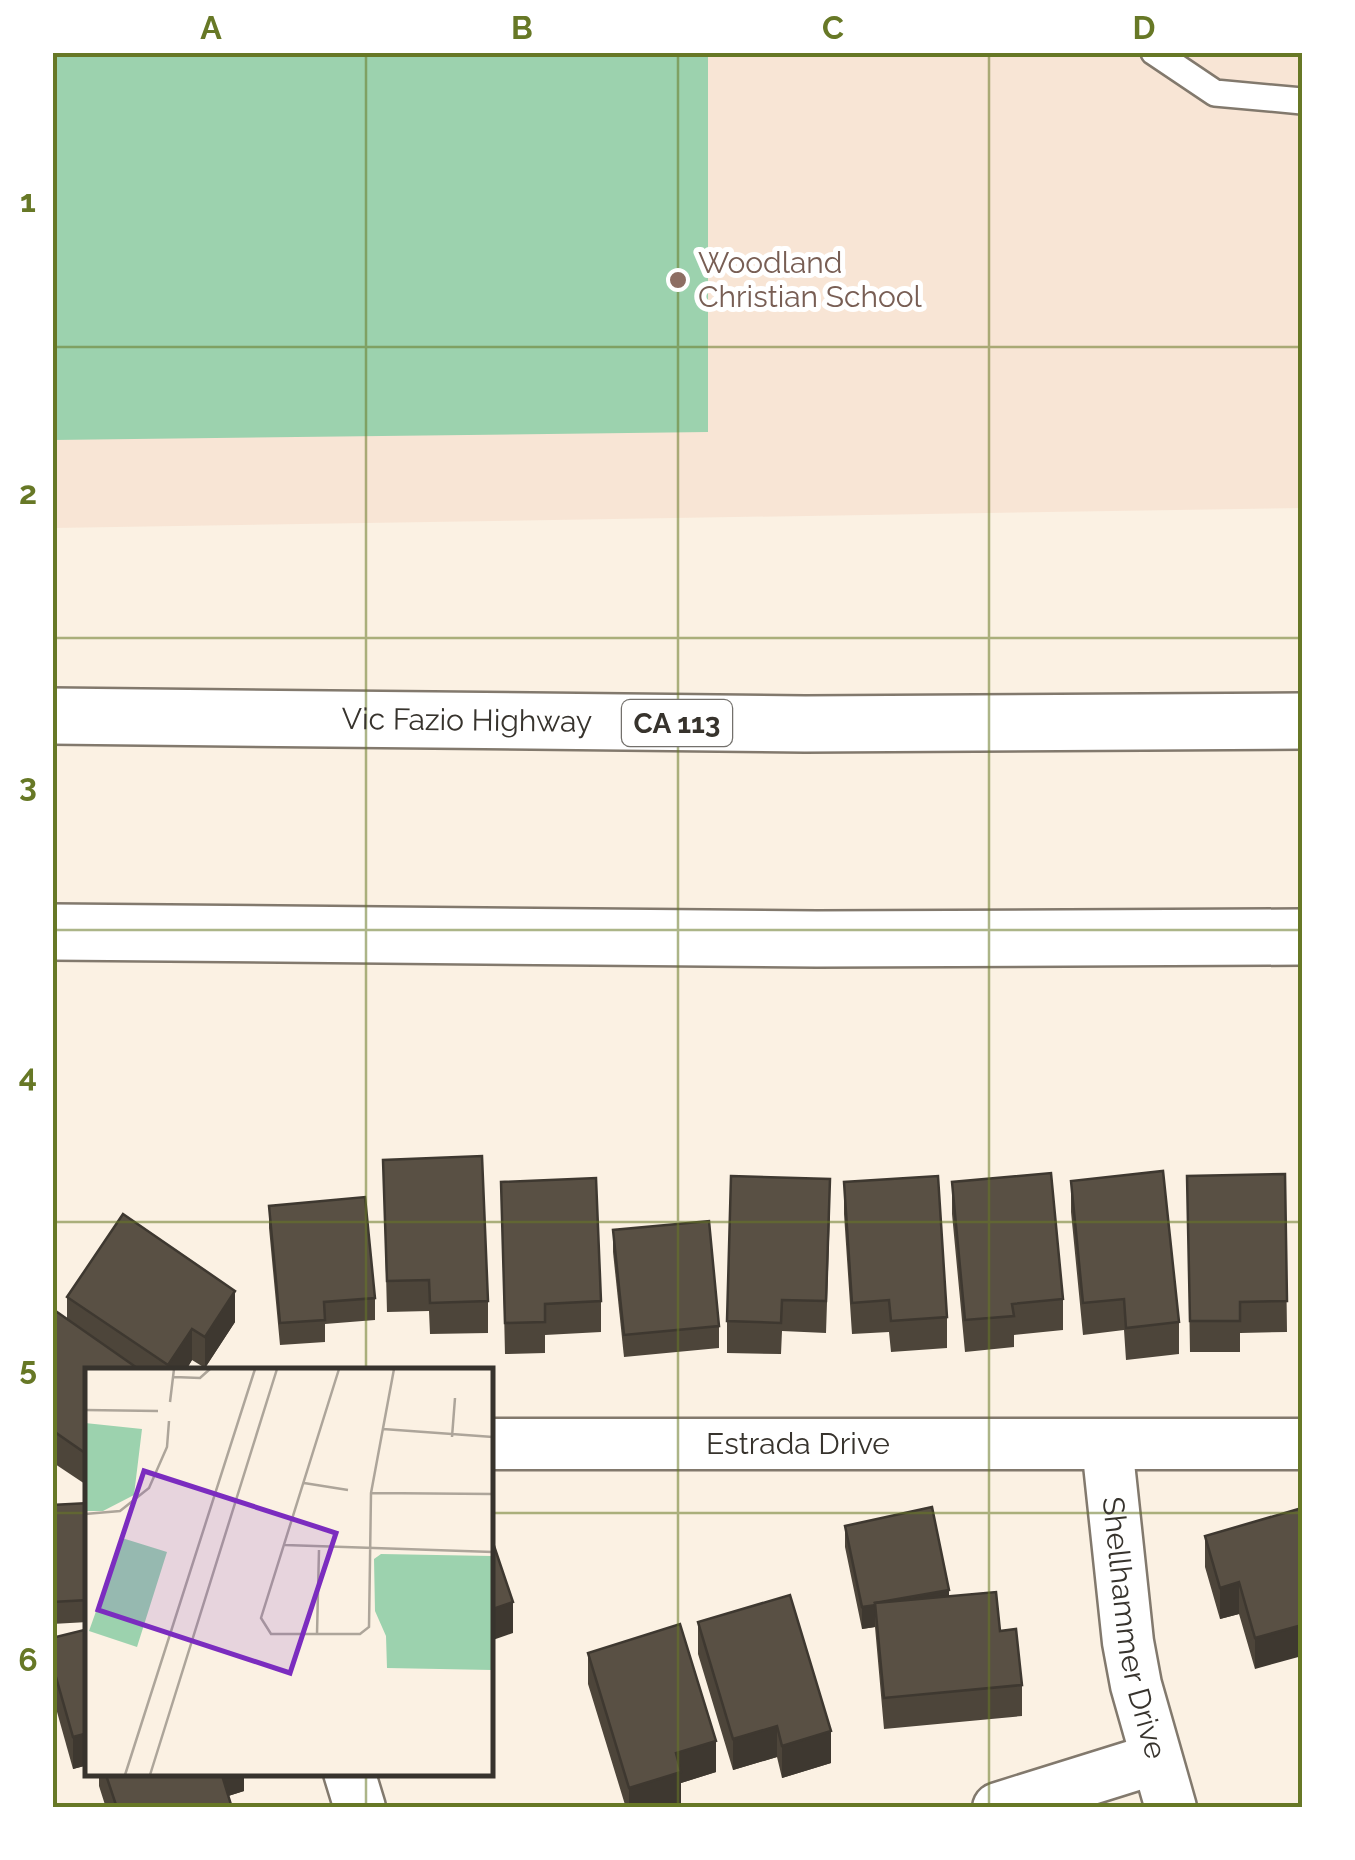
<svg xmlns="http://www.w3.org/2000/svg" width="1355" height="1860" viewBox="0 0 1355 1860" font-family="Raleway,sans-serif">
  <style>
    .education { fill: #f8e5d5 }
    .green { fill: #9cd2ae }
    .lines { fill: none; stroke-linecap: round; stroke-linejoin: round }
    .service-casing { stroke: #82796d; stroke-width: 30 }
    .minor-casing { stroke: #82796d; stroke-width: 55 }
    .motorway-casing { stroke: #82796d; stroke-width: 60 }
    .service { stroke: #fff; stroke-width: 25 }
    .minor { stroke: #fff; stroke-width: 50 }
    .motorway { stroke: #fff; stroke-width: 55 }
    .wall { fill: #4d453a }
    .shaded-wall { fill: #3e3830 }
    .building { fill: #595044; stroke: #3e3830; stroke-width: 2.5 }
    .grid { fill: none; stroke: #677826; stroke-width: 2.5; stroke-opacity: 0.55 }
    .education-dot { fill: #8d6e63; stroke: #fff; stroke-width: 4 }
    .labels { text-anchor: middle; stroke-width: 10; stroke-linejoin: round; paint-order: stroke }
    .shield { fill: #fff; stroke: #73706c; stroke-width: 2.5 }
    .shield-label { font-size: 28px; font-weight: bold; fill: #37332d }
    .education-label { font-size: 30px; fill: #785e54; stroke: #fff; text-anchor: start }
    .street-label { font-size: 30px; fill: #37332d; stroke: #fff }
    .inset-road { fill: none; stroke: #ada59a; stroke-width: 2.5 }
    .view { fill: #7b2cbf; fill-opacity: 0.15; stroke: #7b2cbf; stroke-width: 5 }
    .inset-edge { fill: none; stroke: #37332d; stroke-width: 5 }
    .neatline { fill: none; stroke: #677826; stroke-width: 4 }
    .grid-label { font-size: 32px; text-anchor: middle; font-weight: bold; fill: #677826 }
  </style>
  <rect width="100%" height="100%" fill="#fbf1e3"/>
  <polygon class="education" points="52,53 1302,53 1302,508 53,528"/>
  <polygon class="green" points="52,53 708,53 708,432 53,440"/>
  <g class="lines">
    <defs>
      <polyline id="service" points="1154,52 1215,93 1302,101"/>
      <g id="minor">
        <path id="s1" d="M490,1444H1302"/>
        <path id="s2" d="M1107,1445L1128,1642L1136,1685L1171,1808"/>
        <polyline points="349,1772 360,1808"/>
        <polyline points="998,1808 1155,1759"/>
      </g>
      <g id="motorway">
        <path id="s3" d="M52,716L805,724L1302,721"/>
        <polyline points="52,932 817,939 1302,937"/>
      </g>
    </defs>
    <use href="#service" class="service-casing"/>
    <use href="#minor" class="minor-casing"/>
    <use href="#motorway" class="motorway-casing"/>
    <use href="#service" class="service"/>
    <use href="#minor" class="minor"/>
    <use href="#motorway" class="motorway"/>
  </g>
  <g class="wall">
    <polygon points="383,1160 488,1301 488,1333 430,1334 429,1311 387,1312"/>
    <polygon points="1285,1174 1287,1332 1240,1333 1240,1352 1190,1352 1187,1176"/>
    <polygon points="1071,1181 1179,1322 1179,1354 1126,1360 1124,1330 1083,1335 1071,1212"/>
    <polygon points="501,1182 601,1301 601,1332 545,1335 545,1353 505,1354"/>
    <polygon points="844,1182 947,1317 947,1348 891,1352 889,1332 852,1334 844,1214"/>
    <polygon points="952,1182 1063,1299 1063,1330 1014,1335 1014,1347 965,1352 952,1214"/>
    <polygon points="269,1206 375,1298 375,1320 325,1324 325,1342 280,1345 269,1228"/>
    <polygon points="830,1211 826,1333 782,1331 781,1354 727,1353 727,1321"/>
    <polygon points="613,1230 719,1326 719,1348 624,1357 613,1252"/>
    <polygon points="67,1297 235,1322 205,1368 192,1360 186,1370 88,1370 88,1486 52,1462 52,1319 67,1319"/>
    <polygon points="88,1503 88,1622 52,1624 52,1505"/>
    <polygon points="1302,1508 1255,1669 1239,1614 1220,1619 1205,1567 1205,1536"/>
    <polygon points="845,1526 1000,1631 1022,1685 1022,1716 884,1729 875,1627 862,1629 845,1547"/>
    <polygon points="698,1622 831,1763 782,1778 777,1757 733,1770 698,1654"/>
    <polygon points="88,1629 88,1765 73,1769 52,1694 52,1638"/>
    <polygon points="588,1653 716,1772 681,1783 681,1803 667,1808 626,1808 588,1684"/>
    <polygon points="99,1772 244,1772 244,1791 228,1796 232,1808 106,1808 99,1786"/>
  </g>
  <g class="shaded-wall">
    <polygon points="235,1291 235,1322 205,1368 205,1337"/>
    <polygon points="192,1329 192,1360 186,1370 168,1370 168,1365"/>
    <polygon points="1239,1582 1239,1614 1220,1619 1220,1588"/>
    <polygon points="949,1590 949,1611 876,1605"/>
    <polygon points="513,1602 513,1633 490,1641 490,1610"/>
    <polygon points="875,1605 875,1627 862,1629 862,1607"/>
    <polygon points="1302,1625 1302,1656 1255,1669 1255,1638"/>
    <polygon points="777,1726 777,1757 733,1770 733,1739"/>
    <polygon points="831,1731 831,1763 782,1778 782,1746"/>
    <polygon points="88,1733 88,1765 73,1769 73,1737"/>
    <polygon points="716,1741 716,1772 681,1783 681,1803 667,1808 629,1808 629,1788 676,1753"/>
    <polygon points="219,1772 244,1772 244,1791 219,1799"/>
  </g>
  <g class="building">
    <polygon points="482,1156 488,1301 430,1303 429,1280 387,1281 383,1160"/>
    <polygon points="1163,1171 1179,1322 1126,1328 1124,1299 1083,1303 1071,1181"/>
    <polygon points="1051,1173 1063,1299 1012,1304 1014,1316 965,1320 952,1182"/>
    <polygon points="1285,1174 1287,1301 1240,1302 1240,1321 1190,1321 1187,1176"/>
    <polygon points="731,1176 830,1179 826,1301 782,1300 781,1323 727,1321"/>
    <polygon points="938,1176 947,1317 891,1321 889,1300 852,1303 844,1182"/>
    <polygon points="596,1178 601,1301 545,1304 545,1322 505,1323 501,1182"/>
    <polygon points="365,1197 375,1298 324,1302 325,1320 280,1323 269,1206"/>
    <polygon points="123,1214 235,1291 205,1337 192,1329 168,1365 67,1297"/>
    <polygon points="709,1221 719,1326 624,1335 613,1230"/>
    <polygon points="57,1312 140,1370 88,1370 88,1455 52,1430 52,1319"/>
    <polygon points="88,1503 88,1600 52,1602 52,1505"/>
    <polygon points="932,1507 949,1590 875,1603 876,1605 862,1607 845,1526"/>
    <polygon points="1302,1508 1302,1625 1255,1638 1239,1582 1220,1588 1205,1536"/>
    <polygon points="490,1534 513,1602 490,1610"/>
    <polygon points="996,1592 1000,1631 1016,1629 1022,1685 884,1698 875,1603"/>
    <polygon points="790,1595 831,1731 782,1746 777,1726 733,1739 698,1622"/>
    <polygon points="680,1624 716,1741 676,1753 681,1772 629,1788 588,1653"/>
    <polygon points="88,1629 88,1733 73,1737 52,1663 52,1638"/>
    <polygon points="105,1772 221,1772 232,1808 117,1808"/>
  </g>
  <path class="grid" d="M366,52V1370M678,52V1808M989,52V1808M52,347H1302M52,638H1302M52,930H1302M52,1222H1302M52,1513H88M490,1513H1302M366,1772V1808"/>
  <circle class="education-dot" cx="678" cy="280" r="10"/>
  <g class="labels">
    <rect class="shield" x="622" y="700" width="110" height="46" rx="8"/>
    <g class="shield-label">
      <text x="677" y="733">CA 113</text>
    </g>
    <g class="education-label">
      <text x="698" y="273">Woodland<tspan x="698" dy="34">Christian School</tspan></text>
    </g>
    <g class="street-label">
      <text dy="10" stroke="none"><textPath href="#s3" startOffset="415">Vic Fazio Highway</textPath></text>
      <text dy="10" stroke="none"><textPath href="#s1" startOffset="308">Estrada Drive</textPath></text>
      <text dy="10" stroke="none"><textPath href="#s2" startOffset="185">Shellhammer Drive</textPath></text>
    </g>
  </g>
  <g transform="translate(85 1368)">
    <rect width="408" height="408" fill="#fbf1e3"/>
    <path d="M0,55L57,61L49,127L18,143H0ZM37,170L82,184L52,279L4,263ZM296,186L407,188V302L302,300L301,268L290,243L289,191Z" fill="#9cd2ae"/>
    <path class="inset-road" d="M254,1L176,250L186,266H275L284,259L286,125L309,1M89,9L115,10L125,1M85,34L89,1M0,42L73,43M298,61L408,69M367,69L370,30M219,115L263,122M286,125L408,126M0,146L35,143L64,120L82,79L84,53M200,177L408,184M232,266L234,182M40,407L170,1M65,407L192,1"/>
    <path class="view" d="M59,103L251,165L205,305L13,242Z"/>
    <rect width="408" height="408" class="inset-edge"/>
  </g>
  <rect width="1355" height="1860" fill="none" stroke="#ffffff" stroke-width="110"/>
  <rect x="55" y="55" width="1245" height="1750" class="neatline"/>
  <g class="grid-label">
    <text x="211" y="39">A</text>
    <text x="522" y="39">B</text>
    <text x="833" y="39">C</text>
    <text x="1144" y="39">D</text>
    <text x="28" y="212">1</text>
    <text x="28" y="504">2</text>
    <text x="28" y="796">3</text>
    <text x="28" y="1087">4</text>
    <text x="28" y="1379">5</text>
    <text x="28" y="1671">6</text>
  </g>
</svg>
